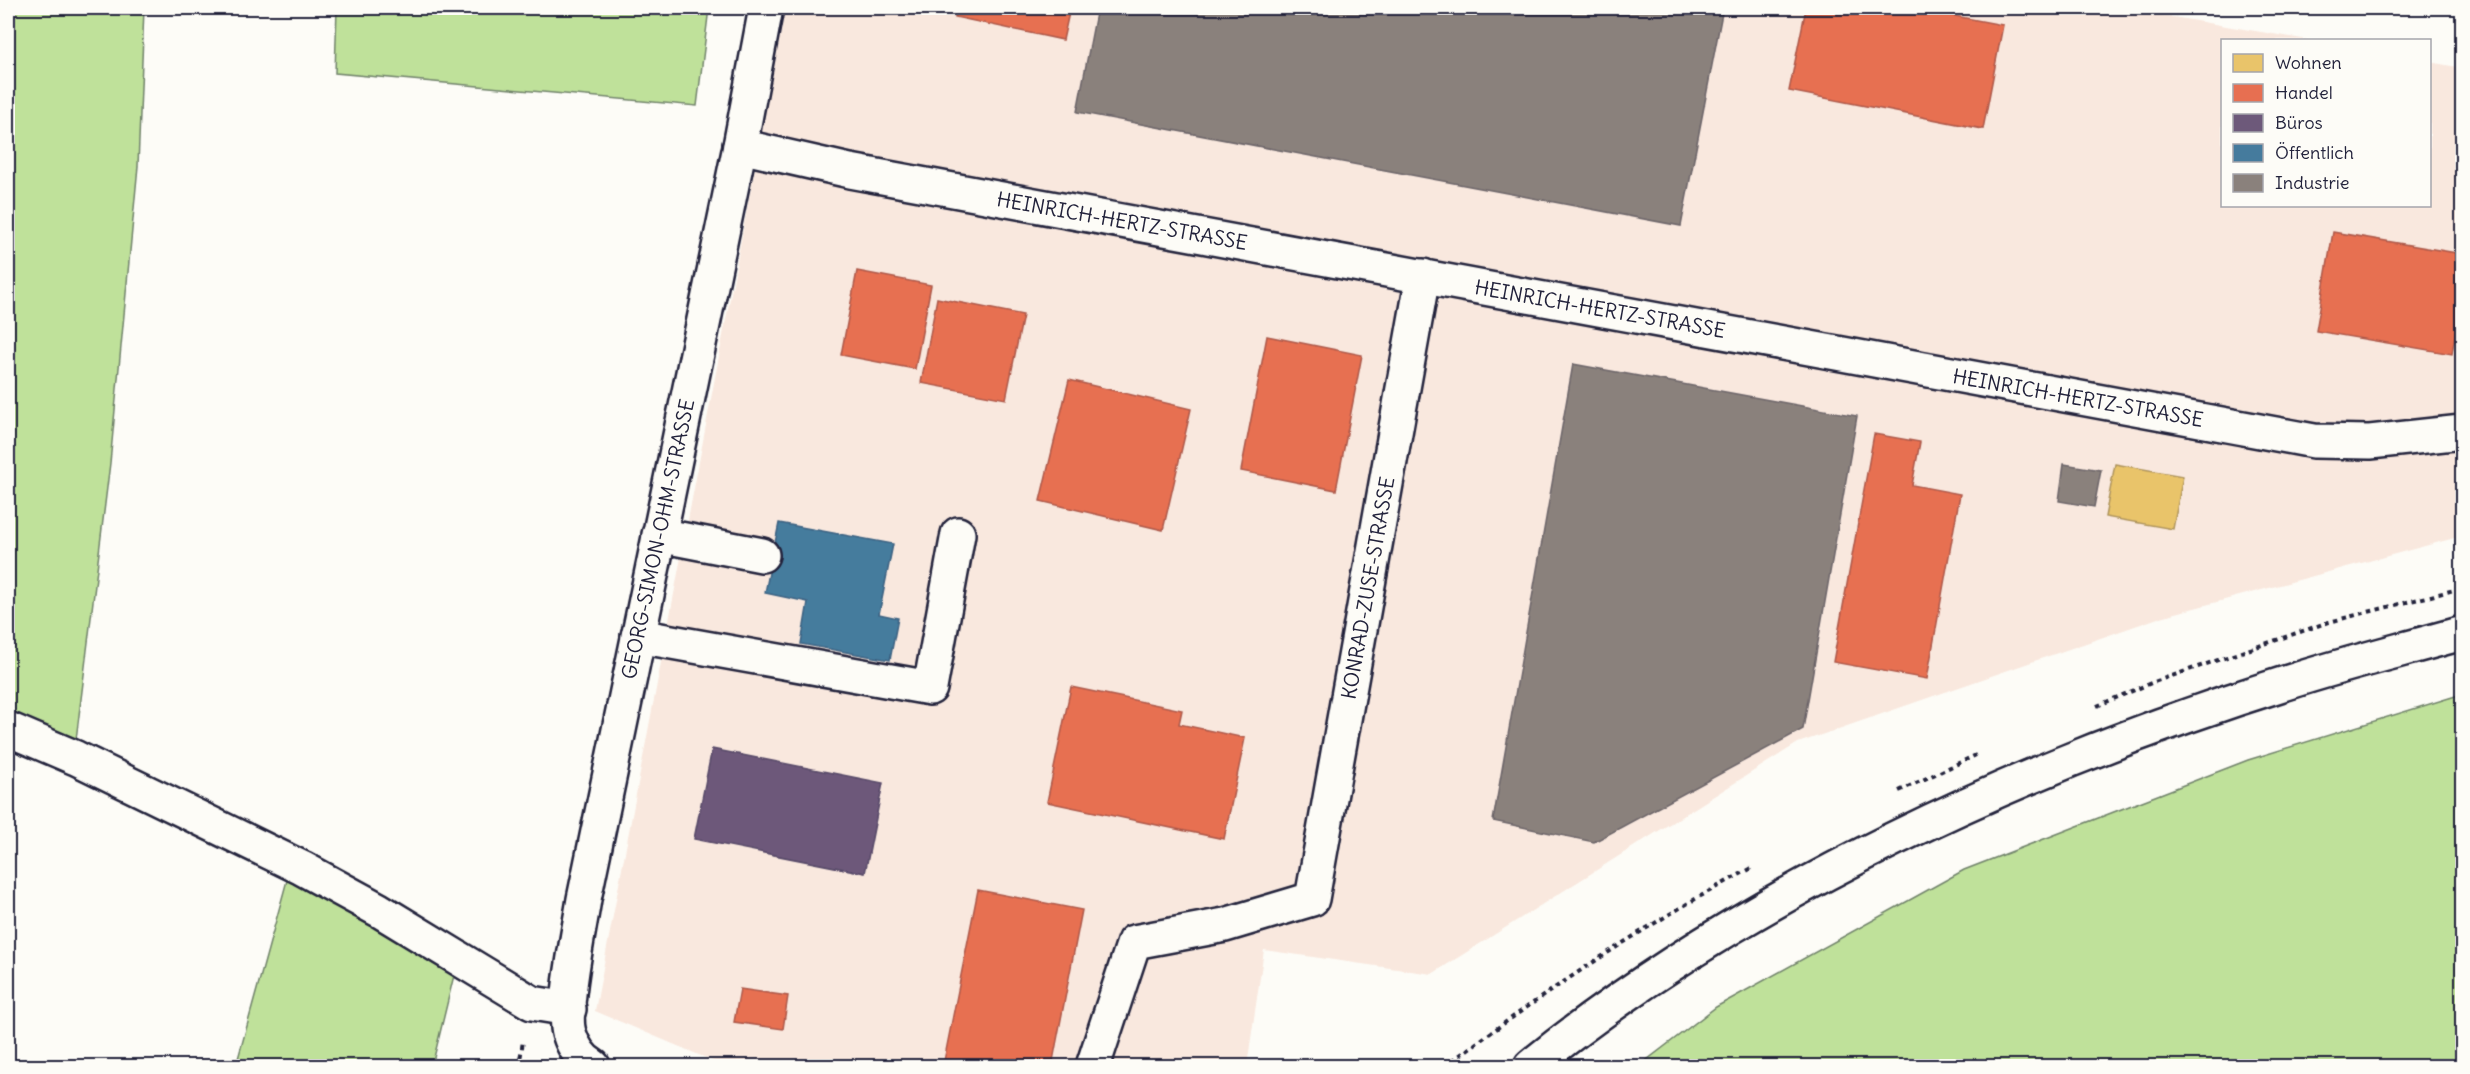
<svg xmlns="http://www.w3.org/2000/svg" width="2470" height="1074" viewBox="0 0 2470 1074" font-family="Delius,sans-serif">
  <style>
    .built { fill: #f9e8de }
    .green { fill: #bfe19a; stroke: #70826a; stroke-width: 1.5 }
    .homes { fill: #e9c46a; stroke: #ad935c; stroke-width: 1.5 }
    .shops { fill: #e76f51; stroke: #ac584a; stroke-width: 1.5 }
    .offices { fill: #6d597a; stroke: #564867; stroke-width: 1.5 }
    .public { fill: #457b9d; stroke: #3a6080; stroke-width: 1.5 }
    .industry { fill: #8a817c; stroke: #6b6468; stroke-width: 1.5 }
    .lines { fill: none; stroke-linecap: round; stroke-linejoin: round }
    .minor-casing { stroke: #22223b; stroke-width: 38 }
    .path { stroke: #22223b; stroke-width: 4; stroke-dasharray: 4.5 4.5; stroke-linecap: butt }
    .minor { stroke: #fdfcf7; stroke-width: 33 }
    .labels { text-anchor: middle; stroke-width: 6; stroke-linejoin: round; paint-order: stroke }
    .street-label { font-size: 20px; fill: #22223b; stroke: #fdfcf7 }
  </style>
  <rect width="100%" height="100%" fill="#fdfcf7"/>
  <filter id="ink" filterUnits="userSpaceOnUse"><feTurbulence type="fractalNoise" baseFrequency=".0167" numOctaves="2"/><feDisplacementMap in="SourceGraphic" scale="12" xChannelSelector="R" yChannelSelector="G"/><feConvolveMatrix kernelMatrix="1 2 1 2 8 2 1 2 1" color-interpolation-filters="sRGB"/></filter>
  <g filter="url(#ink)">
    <polygon class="built" points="785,8 2120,8 2308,40 2222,40 2222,206 2430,206 2430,62 2462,68 2462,536 2161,617 1798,743 1432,974 1264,950 1247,1066 725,1066 595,1011"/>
    <g class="green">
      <polygon points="8,8 144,8 138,166 110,463 74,756 8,729"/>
      <polygon points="337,8 709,8 697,106 335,73"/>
      <polygon points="2462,694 2462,1066 1639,1066 1716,1007 1964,870 2248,760"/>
      <polygon points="289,873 456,967 432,1066 236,1066"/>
    </g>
    <polygon class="homes" points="2115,464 2183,476 2173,529 2105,517"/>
    <g class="shops">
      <polygon points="957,8 1070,8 1063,40 955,17"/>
      <polygon points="1806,8 1913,8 2003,25 1983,129 1789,91"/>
      <polygon points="2333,232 2462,254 2462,290 2452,354 2316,331"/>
      <polygon points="857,271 931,285 915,369 841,355"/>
      <polygon points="937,298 1023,315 1006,399 921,383"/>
      <polygon points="1267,336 1362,355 1336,490 1241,471"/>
      <polygon points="1069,380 1191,409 1163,530 1040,501"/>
      <polygon points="1874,434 1920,442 1912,485 1960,494 1927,679 1833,662"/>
      <polygon points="1071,687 1182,710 1179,724 1245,738 1224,839 1047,802"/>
      <polygon points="978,890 1082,910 1052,1066 943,1066"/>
      <polygon points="740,989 788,996 783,1029 734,1022"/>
    </g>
    <polygon class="offices" points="712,749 883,783 865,873 694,839"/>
    <polygon class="public" points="779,523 893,544 879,614 898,618 890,660 801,644 808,602 765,593"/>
    <g class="industry">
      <polygon points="1097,8 1723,8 1681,226 1077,112"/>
      <polygon points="1573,364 1857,416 1803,729 1594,842 1493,821"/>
      <polygon points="2064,464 2101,470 2094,507 2059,501"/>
    </g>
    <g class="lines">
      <defs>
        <g id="minor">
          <polyline points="740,146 850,171 2314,441 2370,442 2462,432"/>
          <polyline points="659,535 762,555"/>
          <polyline points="638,636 930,688 958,534"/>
          <polyline points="8,729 76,758 302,868 379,910 532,1003 569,1009"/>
          <path d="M593,1066C581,1059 573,1046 569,1033C562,1010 580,926 584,899L740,146L766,8"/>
          <polyline points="1093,1066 1134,942 1225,925 1312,899 1423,276"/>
          <path d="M1531,1066C1746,892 2029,763 2292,681C2348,663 2406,649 2462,633"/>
        </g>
      </defs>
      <use href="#minor" class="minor-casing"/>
      <g class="path">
        <polyline points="2097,706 2151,683 2329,622 2462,588"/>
        <polyline points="1899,791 1976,755"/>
        <polyline points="519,1066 523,1041"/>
        <path d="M1445,1066C1543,994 1646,923 1754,867"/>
      </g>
      <use href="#minor" class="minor"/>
    </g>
  </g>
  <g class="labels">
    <g class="street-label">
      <text transform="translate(1122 221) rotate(10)" y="7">HEINRICH-HERTZ-STRASSE</text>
      <text transform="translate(1600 309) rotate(10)" y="7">HEINRICH-HERTZ-STRASSE</text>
      <text transform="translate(2078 398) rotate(10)" y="7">HEINRICH-HERTZ-STRASSE</text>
      <text transform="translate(658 539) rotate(-78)" y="7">GEORG-SIMON-OHM-STRASSE</text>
      <text transform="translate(1368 588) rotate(-80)" y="7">KONRAD-ZUSE-STRASSE</text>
    </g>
  </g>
  <rect width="2470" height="1074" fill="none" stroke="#fdfcf7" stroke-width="30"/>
  <rect x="15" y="15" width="2440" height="1044" fill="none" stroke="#22223b" stroke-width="2" filter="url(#ink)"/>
  <rect x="2221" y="39" width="210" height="168" fill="#fdfcf7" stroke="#a5a5ac" stroke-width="1.5"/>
  <rect x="2233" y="54" width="30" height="18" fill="#e9c46a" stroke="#a5a5ac" stroke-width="1.5"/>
  <text x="2275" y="69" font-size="18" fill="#22223b">Wohnen</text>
  <rect x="2233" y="84" width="30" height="18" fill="#e76f51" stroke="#a5a5ac" stroke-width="1.5"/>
  <text x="2275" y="99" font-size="18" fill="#22223b">Handel</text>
  <rect x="2233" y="114" width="30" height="18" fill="#6d597a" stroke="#a5a5ac" stroke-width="1.5"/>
  <text x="2275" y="129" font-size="18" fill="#22223b">Büros</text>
  <rect x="2233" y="144" width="30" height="18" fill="#457b9d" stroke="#a5a5ac" stroke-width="1.5"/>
  <text x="2275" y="159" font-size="18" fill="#22223b">Öffentlich</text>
  <rect x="2233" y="174" width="30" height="18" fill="#8a817c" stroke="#a5a5ac" stroke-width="1.5"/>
  <text x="2275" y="189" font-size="18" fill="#22223b">Industrie</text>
</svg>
